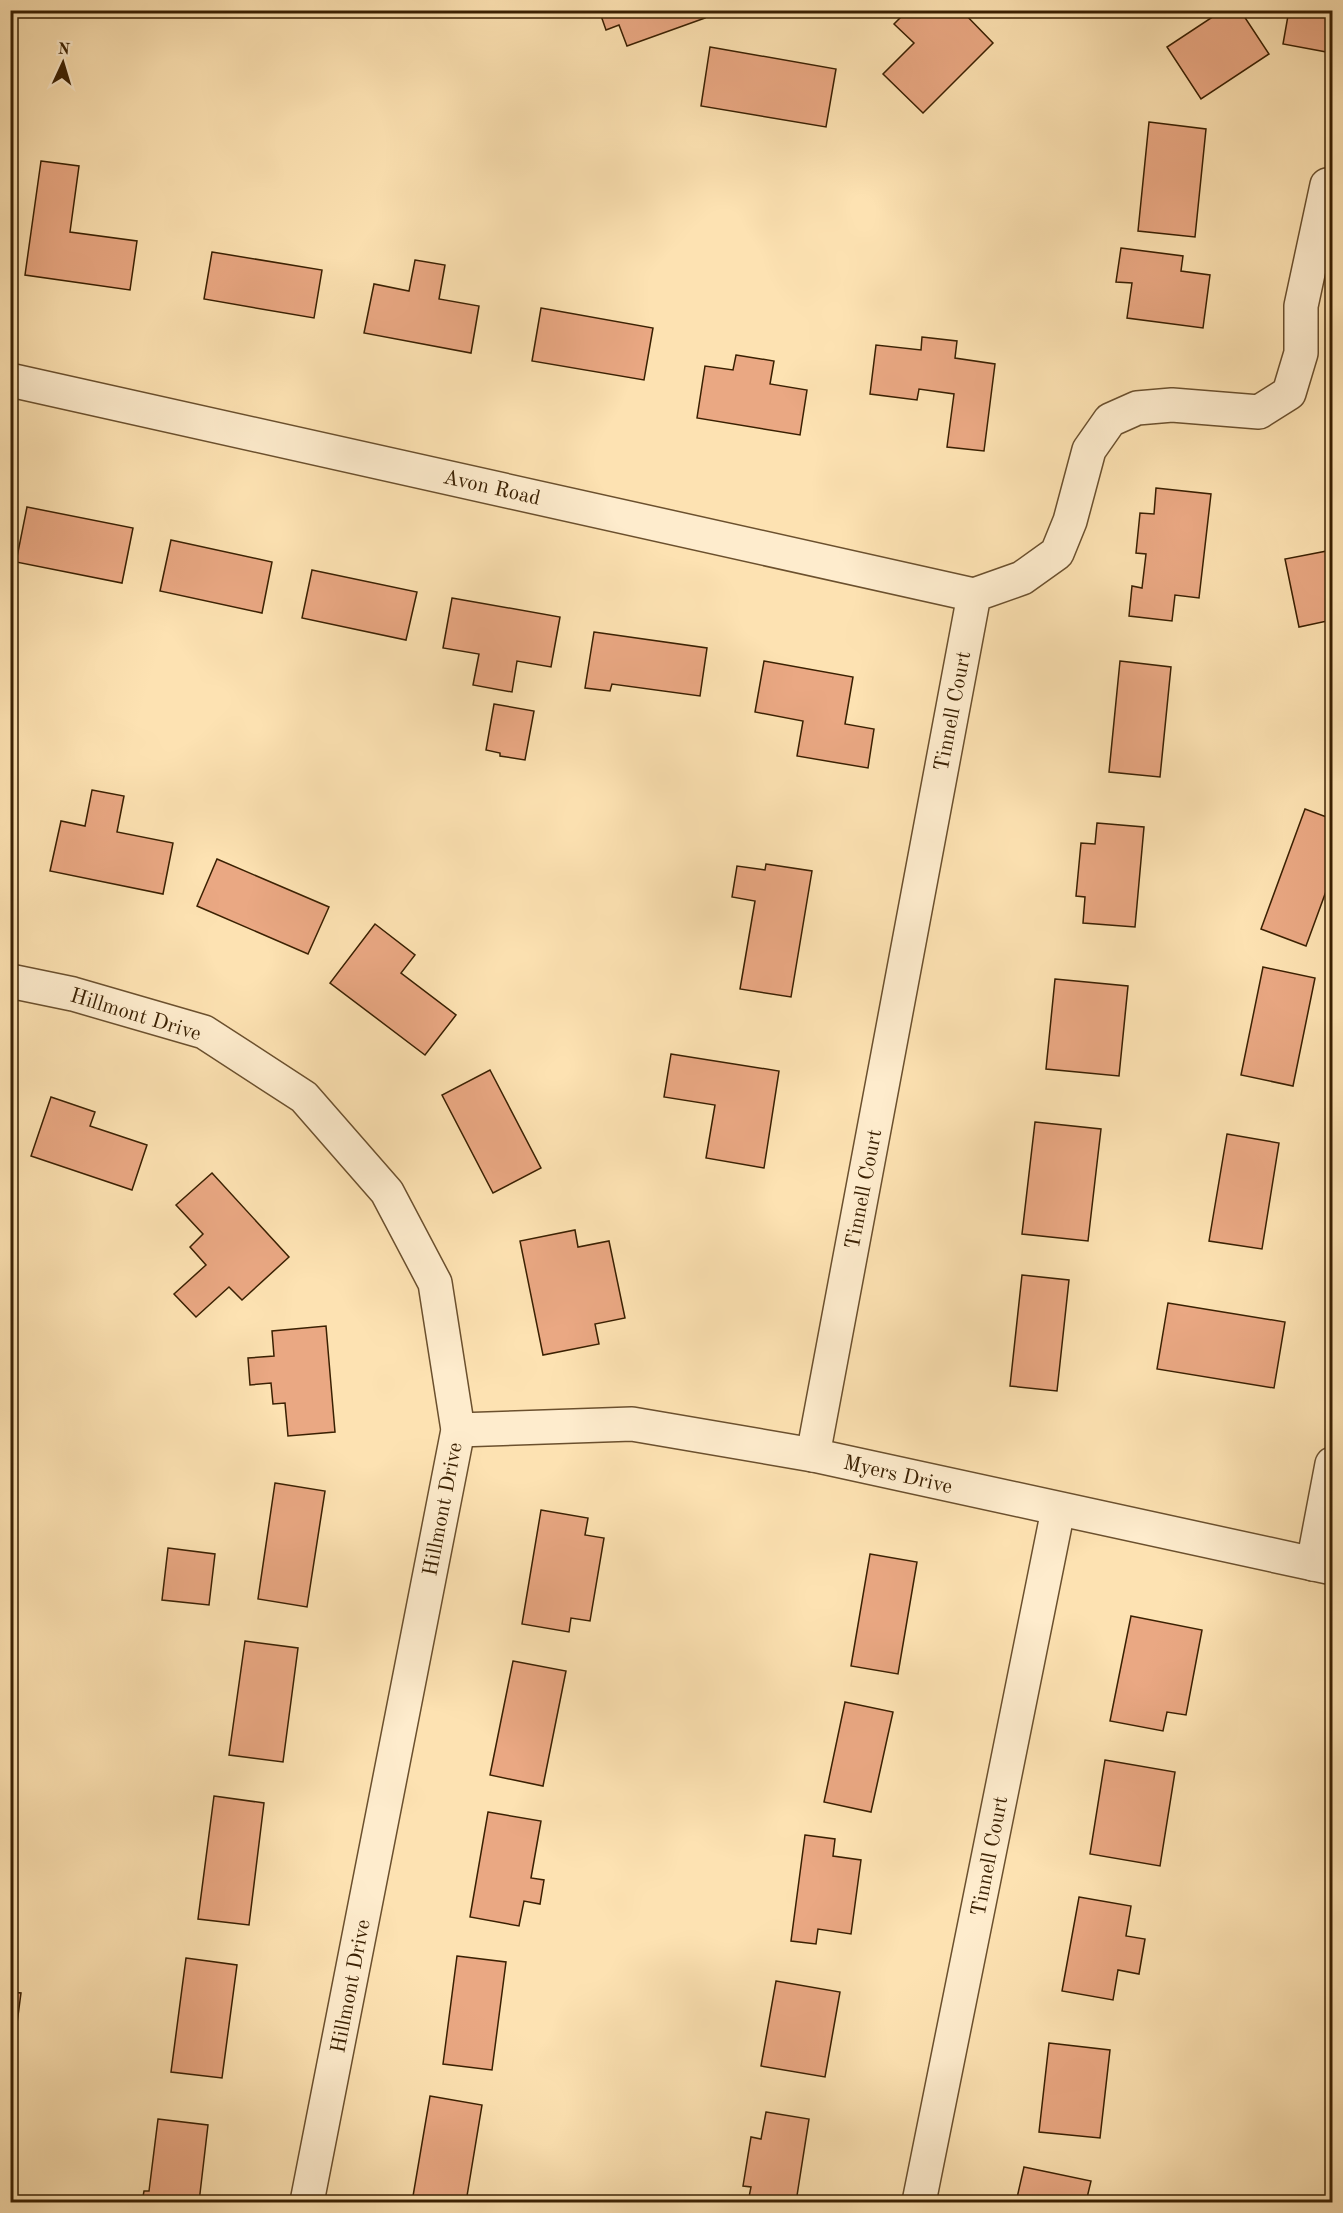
<svg xmlns="http://www.w3.org/2000/svg" width="1343" height="2213" viewBox="0 0 1343 2213" font-family="'Old Standard TT',serif">
  <style>
    .building { fill: #eaa883; stroke: #3a2002; stroke-width: 1.5 }
    .lines { fill: none; stroke-linecap: round; stroke-linejoin: round }
    .minor-casing { stroke: #6b502e; stroke-width: 36 }
    .minor { stroke: #feeccd; stroke-width: 33 }
    .labels { text-anchor: middle; stroke-width: 6; stroke-linejoin: round; paint-order: stroke }
    .street-label { font-size: 21px; fill: #3a2002; stroke: #feeccd }
  </style>
  <rect width="100%" height="100%" fill="#fde2b2"/>
  <filter id="stains"><feTurbulence type="fractalNoise" baseFrequency=".00333" numOctaves="4"/><feColorMatrix values="0 0 0 0 .2 0 0 0 0 .09 0 0 0 0 .02 0 0 0 .5 -.17"/></filter>
  <radialGradient id="worn" r=".72"><stop offset=".6" stop-color="#630" stop-opacity="0"/><stop offset="1" stop-color="#630" stop-opacity=".3"/></radialGradient>
  <g class="building">
    <polygon points="599,10 702,10 705,18 627,46 619,25 606,30"/>
    <polygon points="908,10 961,10 993,43 923,113 883,74 914,43 894,24"/>
    <polygon points="1223,10 1240,10 1269,54 1201,99 1167,47"/>
    <polygon points="1289,10 1332,10 1332,53 1283,44"/>
    <polygon points="710,47 836,69 826,127 701,106"/>
    <polygon points="1149,122 1206,129 1195,237 1138,231"/>
    <polygon points="41,161 79,166 70,232 137,241 130,290 25,275"/>
    <polygon points="1121,248 1183,256 1181,271 1210,275 1203,328 1127,318 1132,283 1116,282"/>
    <polygon points="212,252 322,270 314,318 204,299"/>
    <polygon points="415,260 445,265 439,299 479,306 471,353 364,333 374,284 409,291"/>
    <polygon points="541,308 653,328 644,380 532,361"/>
    <polygon points="922,337 957,341 955,358 995,364 984,451 947,447 954,394 919,389 917,400 870,394 876,345 921,350"/>
    <polygon points="736,355 774,361 770,384 807,390 800,435 697,418 705,366 733,370"/>
    <polygon points="1156,488 1211,494 1199,598 1175,595 1172,621 1129,616 1132,586 1142,588 1146,554 1136,553 1140,513 1154,514"/>
    <polygon points="27,507 133,528 122,583 16,562"/>
    <polygon points="171,540 272,562 262,613 160,591"/>
    <polygon points="1332,550 1332,620 1299,627 1285,559"/>
    <polygon points="312,570 417,592 406,640 302,618"/>
    <polygon points="452,598 560,617 551,667 517,661 512,692 473,685 479,654 443,648"/>
    <polygon points="594,632 707,648 700,696 612,684 610,691 585,688"/>
    <polygon points="764,661 853,677 845,724 874,729 868,768 797,756 803,721 755,712"/>
    <polygon points="1120,661 1171,667 1160,777 1109,772"/>
    <polygon points="494,704 534,711 525,760 500,756 500,753 486,750"/>
    <polygon points="92,790 124,796 117,832 173,843 163,894 50,871 61,821 85,826"/>
    <polygon points="1305,809 1332,819 1332,875 1306,946 1261,929"/>
    <polygon points="1097,823 1144,827 1135,927 1083,923 1085,897 1076,896 1081,843 1095,844"/>
    <polygon points="217,859 329,907 308,954 197,906"/>
    <polygon points="766,864 812,871 791,997 740,989 755,901 732,897 737,866 765,870"/>
    <polygon points="375,924 415,955 401,973 456,1015 425,1055 330,983"/>
    <polygon points="1263,967 1315,978 1293,1086 1241,1075"/>
    <polygon points="1055,979 1128,986 1119,1076 1046,1069"/>
    <polygon points="671,1054 779,1071 764,1168 706,1158 715,1105 664,1097"/>
    <polygon points="490,1070 541,1168 493,1193 442,1095"/>
    <polygon points="51,1097 95,1112 90,1126 147,1145 132,1190 31,1156"/>
    <polygon points="1035,1122 1101,1129 1088,1241 1022,1234"/>
    <polygon points="1227,1134 1279,1143 1262,1249 1209,1241"/>
    <polygon points="212,1173 289,1257 242,1300 229,1287 196,1317 174,1294 206,1265 190,1247 203,1234 176,1205"/>
    <polygon points="575,1230 578,1247 609,1241 625,1318 595,1324 599,1344 543,1355 520,1241"/>
    <polygon points="1022,1275 1069,1280 1057,1391 1010,1386"/>
    <polygon points="1168,1303 1285,1322 1274,1388 1157,1369"/>
    <polygon points="326,1326 335,1432 288,1436 285,1403 273,1404 271,1383 250,1385 248,1358 274,1356 272,1331"/>
    <polygon points="275,1483 325,1491 307,1607 258,1599"/>
    <polygon points="541,1510 588,1518 585,1535 604,1538 590,1621 571,1618 569,1632 522,1624"/>
    <polygon points="168,1548 215,1554 209,1605 162,1600"/>
    <polygon points="870,1554 917,1562 898,1674 851,1666"/>
    <polygon points="1131,1616 1202,1630 1186,1715 1167,1712 1163,1731 1110,1721"/>
    <polygon points="245,1641 298,1648 283,1762 229,1755"/>
    <polygon points="513,1661 566,1671 543,1786 490,1775"/>
    <polygon points="845,1702 893,1712 871,1812 824,1802"/>
    <polygon points="1105,1760 1175,1772 1160,1866 1090,1854"/>
    <polygon points="214,1796 264,1803 249,1925 198,1919"/>
    <polygon points="488,1812 541,1821 531,1878 544,1880 540,1904 524,1901 519,1926 470,1917"/>
    <polygon points="805,1835 835,1839 833,1856 861,1860 851,1934 818,1929 816,1944 791,1941"/>
    <polygon points="1079,1897 1131,1906 1126,1936 1145,1939 1139,1974 1118,1970 1113,2000 1062,1991"/>
    <polygon points="457,1956 506,1962 492,2070 443,2064"/>
    <polygon points="186,1958 237,1965 222,2078 171,2072"/>
    <polygon points="776,1981 840,1992 825,2077 761,2066"/>
    <polygon points="10,1992 21,1993 16,2031 10,2030"/>
    <polygon points="1049,2043 1110,2050 1100,2138 1039,2132"/>
    <polygon points="430,2096 482,2105 466,2202 412,2202"/>
    <polygon points="766,2112 809,2119 796,2202 748,2202 751,2187 743,2186 751,2137 761,2139"/>
    <polygon points="158,2119 208,2125 199,2202 142,2202 144,2191 149,2191"/>
    <polygon points="1024,2167 1091,2181 1086,2202 1016,2202"/>
  </g>
  <g class="lines">
    <defs>
      <g id="minor">
        <polyline points="10,380 974,595"/>
        <polyline points="10,981 73,994 204,1032 304,1097 387,1192 435,1283 458,1430 307,2202"/>
        <polyline points="458,1430 632,1424 813,1455 1332,1568"/>
        <polyline points="813,1455 974,595 1022,578 1057,553 1070,521 1089,450 1110,420 1137,408 1172,405 1259,412 1289,393 1301,353 1301,306 1327,185"/>
        <polyline points="1313,1564 1332,1464"/>
        <polyline points="919,2202 1058,1510"/>
      </g>
    </defs>
    <use href="#minor" class="minor-casing"/>
    <use href="#minor" class="minor"/>
  </g>
  <g class="labels">
    <g class="street-label">
      <text transform="translate(492 487) rotate(13)" y="7">Avon Road</text>
      <text transform="translate(952 711) rotate(-79)" y="7">Tinnell Court</text>
      <text transform="translate(136 1014) rotate(17)" y="7">Hillmont Drive</text>
      <text transform="translate(863 1189) rotate(-79)" y="7">Tinnell Court</text>
      <text transform="translate(898 1474) rotate(13)" y="7">Myers Drive</text>
      <text transform="translate(442 1509) rotate(-79)" y="7">Hillmont Drive</text>
      <text transform="translate(989 1856) rotate(-79)" y="7">Tinnell Court</text>
      <text transform="translate(350 1986) rotate(-79)" y="7">Hillmont Drive</text>
    </g>
  </g>
  <rect width="1343" height="2213" fill="none" stroke="#fde2b2" stroke-width="36"/>
  <rect x="12" y="12" width="1319" height="2189" fill="none" stroke="#3a2002" stroke-width="3"/>
  <rect x="18" y="18" width="1307" height="2177" fill="none" stroke="#3a2002" stroke-width="1.5"/>
  <g transform="translate(63 63) rotate(4)" stroke="#feeccd" stroke-width="4.5" paint-order="stroke">
  <path d="M0-4.5L10 22L0 15L-10 22Z" fill="#3a2002"/>
  <text y="-9" font-size="16" font-weight="bold" text-anchor="middle" fill="#3a2002">N</text>
  </g>
  <rect width="100%" height="100%" filter="url(#stains)"/>
  <rect width="100%" height="100%" fill="url(#worn)"/>
</svg>
